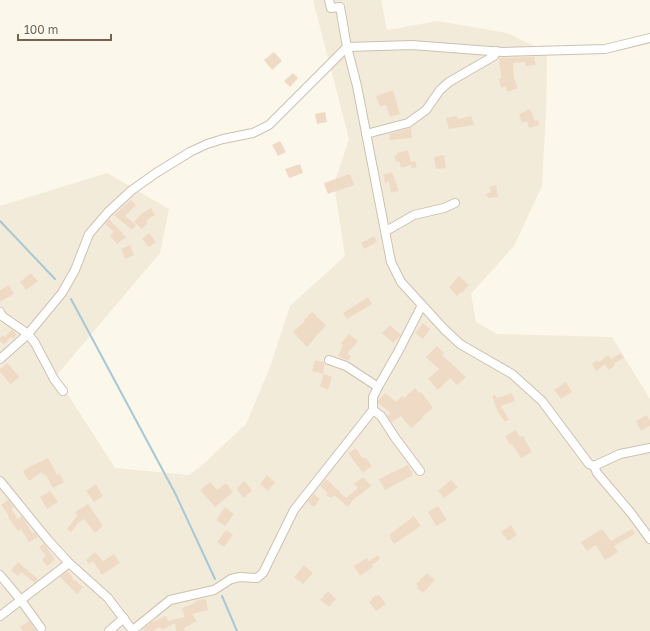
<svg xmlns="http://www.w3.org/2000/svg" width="650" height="631" viewBox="0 0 650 631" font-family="'Golos Text',sans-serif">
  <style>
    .residential { fill: #f3ebda }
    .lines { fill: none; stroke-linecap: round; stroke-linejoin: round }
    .stream { stroke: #a7c8d6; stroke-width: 2 }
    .building { fill: #efdbc5 }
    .minor-casing { stroke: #cdc1b1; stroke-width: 10 }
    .minor { stroke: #fff; stroke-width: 8 }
  </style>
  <rect width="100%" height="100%" fill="#fbf7eb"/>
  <polygon class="residential" points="313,0 381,0 387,30 437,21 507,33 547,52 546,112 542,186 514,246 471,294 476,322 497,334 612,337 650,399 650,631 0,631 0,206 107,173 169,209 160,253 56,376 115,468 189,475 200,467 246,424 270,367 290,306 345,256 334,184 349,139"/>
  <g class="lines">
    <g class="stream">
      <polyline points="0,221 55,279"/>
      <polyline points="71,299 175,493 215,579"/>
      <polyline points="222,596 237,631"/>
    </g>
  </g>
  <g class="building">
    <polygon points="274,52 282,61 272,70 264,60"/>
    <polygon points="524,57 534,57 536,65 525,66 525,62 513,63 514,78 518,88 508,92 505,86 501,88 499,79 501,78 499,58"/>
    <polygon points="293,73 298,78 290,87 284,81"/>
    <polygon points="393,90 400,114 390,117 386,105 380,107 376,96"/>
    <polygon points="530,109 535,121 538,120 539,125 529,128 527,121 522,123 519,114"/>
    <polygon points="325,112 327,122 317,124 315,114"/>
    <polygon points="457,116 458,119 471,116 474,125 449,129 446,118"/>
    <polygon points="411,128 412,138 390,140 389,134"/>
    <polygon points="280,141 286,152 278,156 272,145"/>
    <polygon points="408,150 411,162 415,161 417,167 412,168 411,165 401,168 399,161 396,162 394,156 397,155 397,153"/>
    <polygon points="444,155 446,168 436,169 434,157"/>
    <polygon points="300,164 303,173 289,178 285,169"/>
    <polygon points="392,172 399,191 391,193 389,182 385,183 383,175"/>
    <polygon points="350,174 354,185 328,194 324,183"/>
    <polygon points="496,185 498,197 488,198 486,194 491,192 489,187"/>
    <polygon points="131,200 136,205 125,216 136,225 132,230 114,215"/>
    <polygon points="151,208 155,215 146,221 148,223 142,229 134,222 141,214"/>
    <polygon points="109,219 126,237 117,244 110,236 114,232 105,224"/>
    <polygon points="149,233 156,242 149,247 142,239"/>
    <polygon points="374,236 377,242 364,249 361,243"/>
    <polygon points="130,245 134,255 125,259 121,249"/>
    <polygon points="31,273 38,281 26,290 20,282"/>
    <polygon points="459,276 469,285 462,293 461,292 457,296 449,287"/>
    <polygon points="9,285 14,294 0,302 0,290"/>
    <polygon points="368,297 372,304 347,319 343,313"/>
    <polygon points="312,312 326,325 307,347 293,332 305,321 304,320"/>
    <polygon points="423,323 430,329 423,339 415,333"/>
    <polygon points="390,325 401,335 393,343 382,333"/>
    <polygon points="12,329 17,335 13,339 11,337 4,345 0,341 0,338 3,335 5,337"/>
    <polygon points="349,334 358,341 347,354 351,356 349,361 338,356 343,345 341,343"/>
    <polygon points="437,346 444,353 442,355 466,377 457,385 450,378 438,390 428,379 439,369 426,357"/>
    <polygon points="621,353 624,358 614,363 615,365 609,370 605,364 596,371 592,364 597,360 599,362 608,355 611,359"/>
    <polygon points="315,360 324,362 325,364 323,374 312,371"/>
    <polygon points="7,363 20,377 10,384 0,372 0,369"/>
    <polygon points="324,374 332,377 328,390 320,386"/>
    <polygon points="566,382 572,392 561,399 554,390"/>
    <polygon points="415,388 419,393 421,392 433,408 422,417 423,418 411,428 401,416 392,422 387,416 391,413 378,403 378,401 385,393 396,402 402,396 404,398"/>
    <polygon points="512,393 515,401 501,406 509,420 505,422 497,410 492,396 495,395 497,398"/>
    <polygon points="647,415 650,421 650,426 641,431 636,421"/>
    <polygon points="516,430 520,437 523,436 532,452 521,458 512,444 510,445 505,436"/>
    <polygon points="356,448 363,459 365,457 372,466 363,473 348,453"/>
    <polygon points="48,458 57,475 60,474 64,482 53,488 45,474 43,475 42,472 29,481 23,471 32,465 33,465"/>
    <polygon points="408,465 413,475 385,490 379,479"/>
    <polygon points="267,475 275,482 268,491 260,484"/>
    <polygon points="363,477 371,486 353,500 348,507 334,495 331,498 326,495 328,493 320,486 326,479 346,498 358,488 354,484"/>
    <polygon points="451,480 458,487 444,498 438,491"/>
    <polygon points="244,481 252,490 244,498 237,490 238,489 237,488"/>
    <polygon points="210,482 217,490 226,483 233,492 215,507 200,490"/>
    <polygon points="96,484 103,496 94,502 86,491"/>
    <polygon points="50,491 58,502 47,509 40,497"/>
    <polygon points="314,494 320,499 314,507 307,502"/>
    <polygon points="8,500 14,507 11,509 18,519 22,516 32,533 34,532 38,537 29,542 21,529 18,531 8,517 9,516 1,505"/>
    <polygon points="88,504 103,526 95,533 84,519 78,523 71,532 67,529 77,516 75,512"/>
    <polygon points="438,506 447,520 436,526 428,512"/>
    <polygon points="225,507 234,514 225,526 216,520"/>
    <polygon points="414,516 421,526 394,544 390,538 391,537 390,534"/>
    <polygon points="511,525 517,535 508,541 501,532"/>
    <polygon points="602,529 611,541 632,529 635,534 614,546 618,552 605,560 596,545 587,551 581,542"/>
    <polygon points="226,530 233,535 224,547 217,542"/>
    <polygon points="44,543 55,560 47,566 42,559 46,556 39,547"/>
    <polygon points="95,552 103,561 114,554 120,563 102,575 93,561 89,564 86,560"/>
    <polygon points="378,555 380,559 372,565 373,567 360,576 354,566 367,558 369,561"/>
    <polygon points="18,562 38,579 35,583 21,572 18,576 11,570"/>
    <polygon points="304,565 313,573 303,584 294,577"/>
    <polygon points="67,571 73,577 72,578 83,587 77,594 60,577"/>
    <polygon points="427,573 435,580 423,593 417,588 418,586 416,584"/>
    <polygon points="328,591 336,599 329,607 320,600"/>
    <polygon points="376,595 377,596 379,595 386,604 376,611 369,602 372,600 371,599"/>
    <polygon points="206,599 208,610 192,614 197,621 184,628 185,631 176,631 175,623 162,630 160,627 153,631 145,631 143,629 152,622 166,616 168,621 185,617 182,608 195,603 195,601"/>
    <polygon points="29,621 36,631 23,631 20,627"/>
  </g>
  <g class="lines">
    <defs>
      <g id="minor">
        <polyline points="329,0 331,8 340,7 347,47 357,86 391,262 401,282 444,329 460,344 512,374 542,401 589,464 594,466 597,473 631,513 650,539"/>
        <polyline points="366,134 408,123 426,110 440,90 449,82 494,56 496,51"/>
        <polyline points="386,231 414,215 444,208 455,203"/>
        <polyline points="0,312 2,316 28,334 35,343 54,379 63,391"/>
        <polyline points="0,359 28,334 62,293 75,270 89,234 108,212 132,190 156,173 190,152 207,144 223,139 253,133 269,125 347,47 412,45 503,52 605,49 650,38"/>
        <polyline points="329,360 346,366 378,387"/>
        <polyline points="373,410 373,397 378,387 398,352 422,305"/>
        <polyline points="594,466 620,454 650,448"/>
        <polyline points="0,481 48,540 69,563 108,598 133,631"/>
        <polyline points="0,575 20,599 41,628"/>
        <polyline points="0,616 69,563"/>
        <polyline points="133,630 170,600 214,590 231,579 240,577 257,578 263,573 294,510 373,410 381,416 396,439 420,471"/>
        <polyline points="109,631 124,618"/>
      </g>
    </defs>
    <use href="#minor" class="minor-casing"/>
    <use href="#minor" class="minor"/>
  </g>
  <path d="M18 34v6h93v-6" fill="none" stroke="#76624f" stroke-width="2"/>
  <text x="24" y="34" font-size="12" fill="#76624f" stroke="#fefbf2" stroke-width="3" paint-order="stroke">100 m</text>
</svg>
